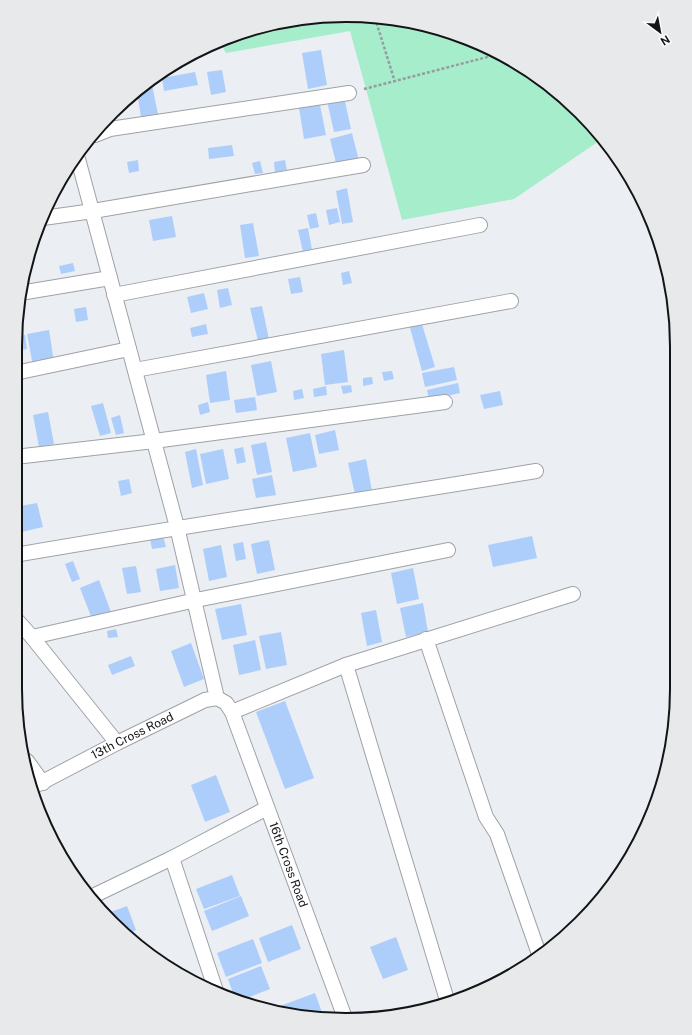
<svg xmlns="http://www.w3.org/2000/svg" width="692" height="1035" viewBox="0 0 692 1035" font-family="'Public Sans',sans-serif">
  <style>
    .green { fill: #a6edcb }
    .building { fill: #adcefb }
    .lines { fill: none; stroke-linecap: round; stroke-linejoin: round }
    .street-casing { stroke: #9ea2a6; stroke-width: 16 }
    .path { stroke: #999b9f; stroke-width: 2.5; stroke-dasharray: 3 2; stroke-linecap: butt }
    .street { stroke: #fff; stroke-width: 14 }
    .labels { text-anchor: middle; stroke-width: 3; stroke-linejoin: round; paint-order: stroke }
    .street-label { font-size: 12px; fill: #131416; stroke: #f9fbfe }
    .rim { fill: none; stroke: #131416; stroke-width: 2 }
  </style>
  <rect width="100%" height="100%" fill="#ebeef3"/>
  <polygon class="green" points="346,15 410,21 472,40 530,71 580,112 602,139 514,199 402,220 350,31 226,53 219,40 281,21"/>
  <g class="building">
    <polygon points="321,50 327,85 308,89 302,53"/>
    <polygon points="222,70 226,92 211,95 207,72"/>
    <polygon points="195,72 198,85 164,91 162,78"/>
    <polygon points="151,80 158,114 141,117 137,92"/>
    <polygon points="344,97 351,129 334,132 327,101"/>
    <polygon points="320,105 326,135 304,139 299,108"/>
    <polygon points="352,133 359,161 337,167 330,139"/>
    <polygon points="232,145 234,156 209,159 208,148"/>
    <polygon points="138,160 139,171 129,173 127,162"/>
    <polygon points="285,160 287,170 275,172 274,162"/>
    <polygon points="260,161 263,173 255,174 252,163"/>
    <polygon points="347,188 353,222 342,224 336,191"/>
    <polygon points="337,208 340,222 329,225 326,210"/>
    <polygon points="316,213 319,227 310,229 307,215"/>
    <polygon points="172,216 176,237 153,241 149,220"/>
    <polygon points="253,223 259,256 245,258 240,225"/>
    <polygon points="308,228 312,250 303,252 298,230"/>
    <polygon points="73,263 75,271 61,274 59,266"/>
    <polygon points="26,268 28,280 21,281 24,273"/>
    <polygon points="349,271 352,283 343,285 341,273"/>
    <polygon points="300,277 303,292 291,294 288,279"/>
    <polygon points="228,288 232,305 220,308 217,290"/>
    <polygon points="204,293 208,309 191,313 187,297"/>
    <polygon points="262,306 269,339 258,341 250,308"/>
    <polygon points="86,307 88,320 76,322 74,309"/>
    <polygon points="421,321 435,367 422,371 409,324"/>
    <polygon points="206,324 208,334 192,337 190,328"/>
    <polygon points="49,330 54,362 33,366 27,334"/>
    <polygon points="25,335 27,349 16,351 16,336"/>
    <polygon points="344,350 348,382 325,385 321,354"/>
    <polygon points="271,361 277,392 257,396 251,365"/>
    <polygon points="454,367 457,380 425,387 422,373"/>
    <polygon points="226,371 230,400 210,403 206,375"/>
    <polygon points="392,371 394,379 384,381 382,372"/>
    <polygon points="372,377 373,384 363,386 363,378"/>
    <polygon points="458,383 460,393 429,400 427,390"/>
    <polygon points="351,385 352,392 343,394 341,386"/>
    <polygon points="326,386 327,395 314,397 313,389"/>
    <polygon points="302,389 304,398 294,400 293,391"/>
    <polygon points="500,391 503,405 484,409 480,395"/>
    <polygon points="255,397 257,410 236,413 234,400"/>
    <polygon points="208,402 210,412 200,415 198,405"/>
    <polygon points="103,403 111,433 100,436 91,406"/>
    <polygon points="48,412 54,444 39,447 33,415"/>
    <polygon points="120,415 124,433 116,435 111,418"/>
    <polygon points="335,430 339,450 319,454 315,435"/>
    <polygon points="310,433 317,467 293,472 286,438"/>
    <polygon points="15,434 19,451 15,451"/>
    <polygon points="266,442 272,472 257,475 251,445"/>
    <polygon points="243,447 246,462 237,464 234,449"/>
    <polygon points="196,449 203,485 192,488 185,452"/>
    <polygon points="223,449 229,479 206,484 200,454"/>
    <polygon points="366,459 372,491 355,494 348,463"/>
    <polygon points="272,475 276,495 256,498 252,479"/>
    <polygon points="129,479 132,493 121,496 118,481"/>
    <polygon points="37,503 43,527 17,533 15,507"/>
    <polygon points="163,536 166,547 152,549 150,539"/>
    <polygon points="532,536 537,558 493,567 488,545"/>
    <polygon points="269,540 275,570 257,574 251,544"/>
    <polygon points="243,542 246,559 236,561 233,544"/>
    <polygon points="221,545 227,577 209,581 203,549"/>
    <polygon points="73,561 80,579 72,582 65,564"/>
    <polygon points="175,565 179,588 160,591 156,569"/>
    <polygon points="136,566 141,592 127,594 122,568"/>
    <polygon points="413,568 419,599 397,604 391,573"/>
    <polygon points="99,580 111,612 92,619 80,588"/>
    <polygon points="423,603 428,632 406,637 400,608"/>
    <polygon points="241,604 247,635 222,640 215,609"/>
    <polygon points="376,610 382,642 367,646 361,613"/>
    <polygon points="116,629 118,637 108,638 107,631"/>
    <polygon points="281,632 287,665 266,669 259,636"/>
    <polygon points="255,640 261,670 239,675 233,645"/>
    <polygon points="191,643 204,679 184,687 171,651"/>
    <polygon points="131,656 135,666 112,675 108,665"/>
    <polygon points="285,701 314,778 285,789 256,712"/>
    <polygon points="216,775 230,812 205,822 191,785"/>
    <polygon points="232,875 240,896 204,909 196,889"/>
    <polygon points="241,896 249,916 212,931 204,911"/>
    <polygon points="127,906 136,930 128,934 108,913"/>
    <polygon points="292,925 301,949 268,962 259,938"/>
    <polygon points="135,934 141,947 140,947 130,936"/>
    <polygon points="396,937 408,970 383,979 370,947"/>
    <polygon points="253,939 262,963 226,977 217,953"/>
    <polygon points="261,966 270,989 242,1000 235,999 228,979"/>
    <polygon points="315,993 324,1018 282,1009 280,1006"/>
  </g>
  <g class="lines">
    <defs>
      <g id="street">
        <polyline points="95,135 110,129 349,93"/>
        <polyline points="78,159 177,527 217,698"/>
        <polyline points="43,218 93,211 363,165"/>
        <polyline points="20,293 110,278"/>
        <polyline points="114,295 480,225"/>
        <polyline points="135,370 511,301"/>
        <polyline points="15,373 129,349"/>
        <polyline points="15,457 154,441 445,402"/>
        <path d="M15,555C188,525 362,500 536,471"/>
        <polyline points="15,618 32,637"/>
        <polyline points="426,639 486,817 497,834 539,954"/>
        <polyline points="346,665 447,1000"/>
        <polyline points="232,712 346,665 573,594"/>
        <polyline points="117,743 32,637 196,600 448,550"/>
        <polyline points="27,761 43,783"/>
        <path id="s1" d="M31,788L117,743L205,700L217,698L226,703L232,712L345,1018"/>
        <polyline points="172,858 217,994"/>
        <polyline points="93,896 172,858 267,808"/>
      </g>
    </defs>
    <use href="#street" class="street-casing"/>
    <g class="path">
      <polyline points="375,18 395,82"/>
      <polyline points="364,89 499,54"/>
    </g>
    <use href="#street" class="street"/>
  </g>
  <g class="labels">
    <g class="street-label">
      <text dy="4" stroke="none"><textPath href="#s1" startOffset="114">13th Cross Road</textPath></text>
      <text dy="4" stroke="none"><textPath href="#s1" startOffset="391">16th Cross Road</textPath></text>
    </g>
  </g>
  <path d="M0 0H692V1035H0ZM346 22H346A324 324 0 0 1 670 346V689A324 324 0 0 1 346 1013H346A324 324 0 0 1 22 689V346A324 324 0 0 1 346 22Z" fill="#e7e9eb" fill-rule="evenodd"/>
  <path class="rim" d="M346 22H346A324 324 0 0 1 670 346V689A324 324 0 0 1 346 1013H346A324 324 0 0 1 22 689V346A324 324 0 0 1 346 22Z"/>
  <g transform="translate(660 32) rotate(148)" stroke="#f9fbfe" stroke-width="3" paint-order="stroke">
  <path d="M0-3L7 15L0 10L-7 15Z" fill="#131416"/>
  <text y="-6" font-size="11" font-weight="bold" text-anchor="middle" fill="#131416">N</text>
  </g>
</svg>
